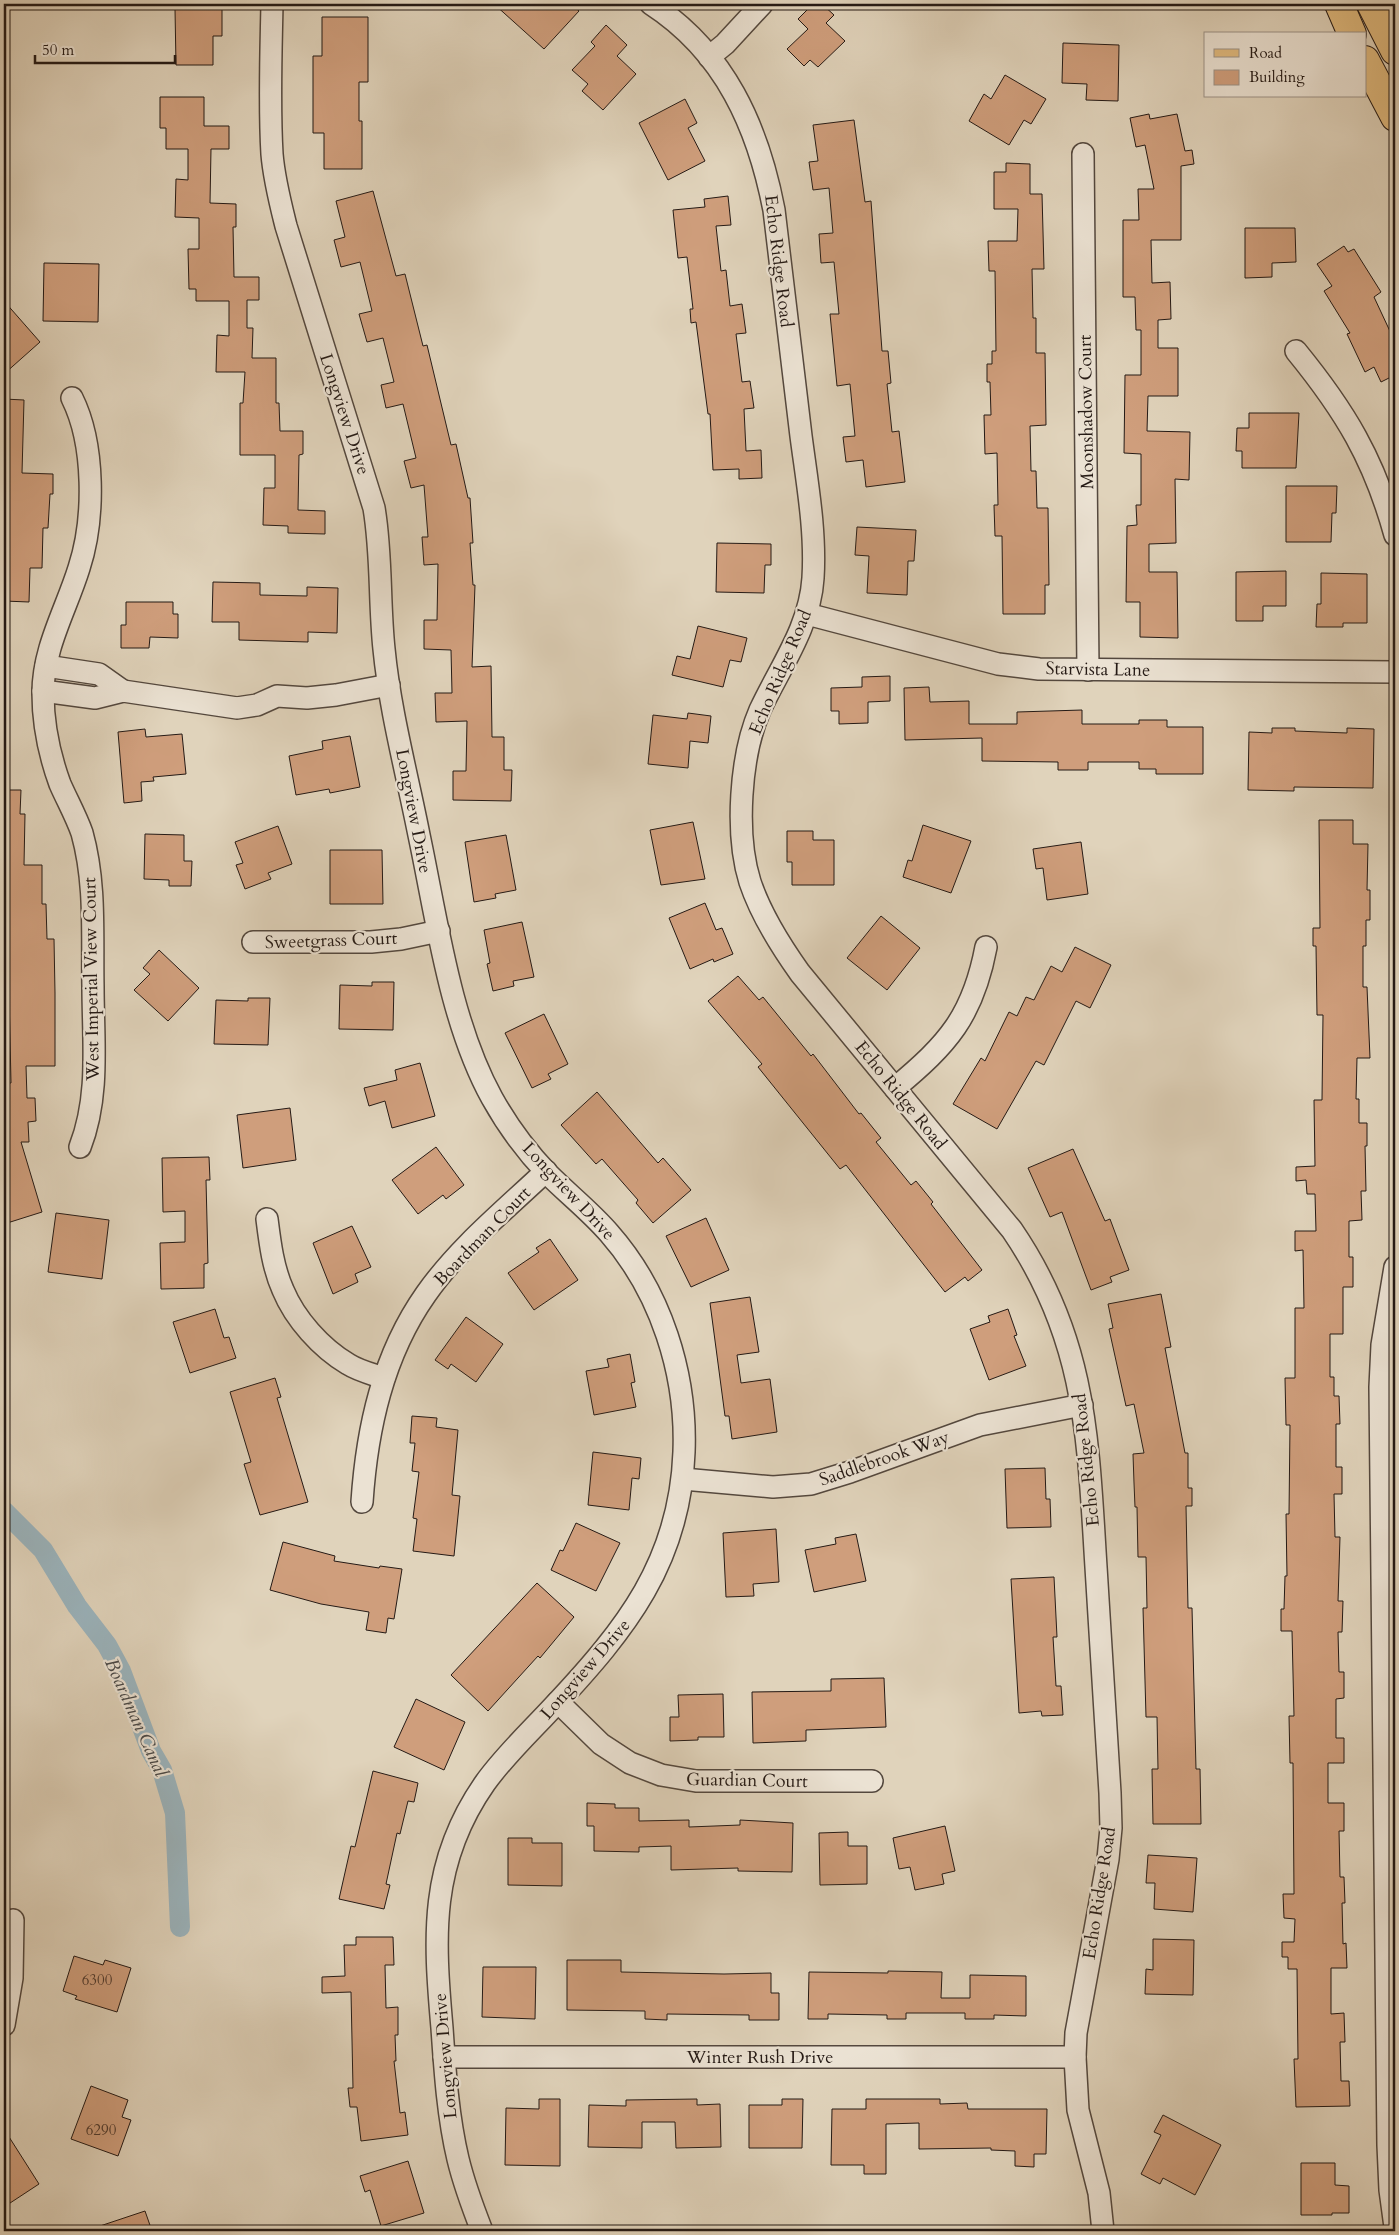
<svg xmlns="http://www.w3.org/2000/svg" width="1399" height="2235" viewBox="0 0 1399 2235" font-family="Cardo,serif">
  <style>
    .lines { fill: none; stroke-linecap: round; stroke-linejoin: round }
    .canal { stroke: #9bb4bd; stroke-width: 20 }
    .building { fill: #cf9e7c; stroke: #251a15 }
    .minor-casing { stroke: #54483e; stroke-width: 24 }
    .major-casing { stroke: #251a15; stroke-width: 30 }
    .minor { stroke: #ebe2d3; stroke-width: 21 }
    .major { stroke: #e0ba7e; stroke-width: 28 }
    .labels { text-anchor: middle; stroke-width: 4.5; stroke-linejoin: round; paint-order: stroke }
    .number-label { font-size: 15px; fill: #503b2f }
    .street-label { font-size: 18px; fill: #251a15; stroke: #ebe2d3 }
    .water-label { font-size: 19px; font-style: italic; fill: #484847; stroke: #ebe2d3 }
  </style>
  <rect width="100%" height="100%" fill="#e0d3bb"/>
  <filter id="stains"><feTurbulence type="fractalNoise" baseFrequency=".004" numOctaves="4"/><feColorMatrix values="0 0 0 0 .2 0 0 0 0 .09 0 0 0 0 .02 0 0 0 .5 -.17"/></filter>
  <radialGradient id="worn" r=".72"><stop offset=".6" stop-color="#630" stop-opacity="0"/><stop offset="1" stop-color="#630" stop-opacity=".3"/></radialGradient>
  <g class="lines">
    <polyline class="canal" points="4,1511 43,1550 77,1606 107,1645 121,1671 151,1751 162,1770 175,1813 180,1927"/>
  </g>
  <g class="building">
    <polygon points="494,4 571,4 579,11 544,49"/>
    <polygon points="813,4 822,4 834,15 826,23 845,41 818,67 810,60 804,66 787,49 808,29 798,19"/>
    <polygon points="175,9 222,9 222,36 213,36 213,65 176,65"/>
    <polygon points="322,17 368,17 368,82 359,82 359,121 362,121 362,169 324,169 324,133 313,133 313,56 322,56"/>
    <polygon points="606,25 627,45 617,56 636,74 603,110 582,91 588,84 572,70 595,46 591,42"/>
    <polygon points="1063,43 1119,45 1118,101 1086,100 1087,84 1062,83"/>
    <polygon points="1005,75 1046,99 1031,124 1024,120 1009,145 969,121 984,94 991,99"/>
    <polygon points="160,97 204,97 204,126 229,126 229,149 211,149 210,203 236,204 236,227 233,227 234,277 259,277 259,300 247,300 247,328 253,328 252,358 276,358 276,403 279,403 280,431 303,431 303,454 299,455 298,510 325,511 325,534 288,533 288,526 263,525 264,488 275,488 275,455 240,455 240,403 243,403 245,372 216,372 217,335 229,336 229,301 196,301 196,289 189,289 188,249 199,249 199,218 175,217 176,179 188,180 188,149 166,149 166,128 160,128"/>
    <polygon points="685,99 697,123 688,128 705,161 668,180 639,123"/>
    <polygon points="1149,114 1150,119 1177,114 1185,151 1192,150 1194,164 1181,166 1181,240 1151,240 1152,283 1170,282 1171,319 1158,320 1158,348 1178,348 1178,396 1148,396 1147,431 1190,432 1189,480 1175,479 1176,543 1149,544 1149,572 1177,572 1178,638 1140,637 1140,602 1126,602 1127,526 1137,525 1136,505 1141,505 1141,454 1124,453 1125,375 1141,375 1141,330 1136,330 1135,297 1123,297 1123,220 1139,220 1138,189 1154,189 1145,145 1136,147 1130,118"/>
    <polygon points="854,120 865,202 871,201 882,351 888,351 891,383 887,384 892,432 899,431 905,482 866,487 863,460 846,462 843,437 855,436 850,384 837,386 830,314 839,314 834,262 821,263 819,234 833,233 829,188 813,190 809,162 818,161 813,125"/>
    <polygon points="1006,163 1030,164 1030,194 1042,194 1044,269 1032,269 1033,318 1036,318 1036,353 1045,353 1046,425 1030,426 1031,471 1036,471 1037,508 1048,508 1049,585 1045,585 1045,614 1003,614 1002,536 995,536 994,505 998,505 997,453 985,454 984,415 991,415 990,382 987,382 987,364 992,364 992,351 996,351 995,271 989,271 988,241 1017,241 1018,209 994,209 994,172 1006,172"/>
    <polygon points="373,191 396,276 405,274 423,346 427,345 451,445 456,444 468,498 470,498 473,543 470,543 473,585 475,585 472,667 491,666 492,737 504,737 504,770 512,770 511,801 453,800 453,771 466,771 467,721 436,722 435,693 452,693 451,650 424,649 424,620 437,620 438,564 424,565 422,537 428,537 424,485 411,488 404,461 416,458 403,404 386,408 381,385 394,382 383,338 367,342 359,314 372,311 360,262 341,267 334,240 345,237 336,201"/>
    <polygon points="728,196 731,225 716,226 721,271 726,270 730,306 742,304 746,333 736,334 742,382 750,381 754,408 744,409 746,451 761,450 762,478 739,479 739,469 713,470 710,414 708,414 696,322 691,323 690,309 693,309 687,257 678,258 673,210 705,207 704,199"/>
    <polygon points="1245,228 1295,228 1296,262 1272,263 1272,277 1245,278"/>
    <polygon points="1344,246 1348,252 1354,249 1381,292 1374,297 1395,342 1395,375 1381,382 1374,367 1365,372 1347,334 1350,333 1324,291 1332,286 1317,264"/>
    <polygon points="44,263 99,264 98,322 43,321"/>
    <polygon points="4,301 40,342 4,374"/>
    <polygon points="4,399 24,400 22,473 53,474 53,494 50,494 48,528 43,528 42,568 30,568 29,602 4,601"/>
    <polygon points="1249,413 1299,413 1296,468 1242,468 1242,451 1236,451 1237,428 1249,428"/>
    <polygon points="1286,486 1337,486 1336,513 1332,513 1331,542 1286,542"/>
    <polygon points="857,527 916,530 914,561 908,561 907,595 867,593 869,556 855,555"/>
    <polygon points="717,543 771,544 771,565 765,565 764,593 716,592"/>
    <polygon points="1286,571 1286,606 1263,606 1263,621 1236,621 1236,572"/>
    <polygon points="1321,573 1367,574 1367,623 1343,623 1343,627 1316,627 1317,604 1321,604"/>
    <polygon points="213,582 260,583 260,595 307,596 307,587 338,588 337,633 308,632 308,642 239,640 239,622 212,622"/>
    <polygon points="126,602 173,602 173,614 178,614 178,638 150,637 149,648 121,648 121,625 126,625"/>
    <polygon points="698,626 747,638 741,662 730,660 723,687 672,675 677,656 690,659"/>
    <polygon points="890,676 890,701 868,702 868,723 839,724 839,711 831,711 831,688 862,687 862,677"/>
    <polygon points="929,687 930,702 969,701 969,724 1017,724 1017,712 1082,710 1082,724 1139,724 1139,720 1167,720 1167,727 1203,727 1203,774 1156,774 1156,769 1139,769 1139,762 1088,762 1088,770 1058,770 1058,762 982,761 982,738 905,740 904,688"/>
    <polygon points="688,713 711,716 708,743 690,741 688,768 648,764 653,715 687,719"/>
    <polygon points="1272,728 1295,728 1295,731 1347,733 1347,728 1374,729 1373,788 1294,787 1294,791 1248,790 1249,732 1272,733"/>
    <polygon points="145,729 146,737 182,734 186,774 153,777 154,781 141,782 142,801 124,803 118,732"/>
    <polygon points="350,736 360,787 330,793 329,789 296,795 289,756 323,749 322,741"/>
    <polygon points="4,790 21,790 20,814 25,814 24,865 42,865 42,904 46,904 47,939 54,939 55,993 55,1066 26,1066 27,1098 35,1098 36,1121 28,1122 29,1142 21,1142 42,1212 4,1224 4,1083 11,1083 9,994 4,994"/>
    <polygon points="1319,820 1353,820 1353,844 1368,844 1367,890 1370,890 1370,920 1366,920 1366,946 1363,946 1363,987 1367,987 1370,1058 1357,1058 1356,1099 1359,1099 1359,1123 1367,1123 1367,1146 1365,1146 1366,1191 1361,1191 1362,1220 1349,1221 1349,1257 1353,1257 1353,1287 1343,1287 1343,1334 1330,1334 1330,1377 1334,1377 1334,1396 1339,1396 1340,1424 1336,1424 1336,1467 1342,1467 1342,1494 1334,1494 1335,1537 1340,1537 1338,1601 1343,1601 1342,1632 1338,1632 1339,1672 1344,1672 1344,1698 1336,1699 1336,1738 1344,1738 1344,1763 1328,1763 1328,1803 1344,1803 1344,1831 1339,1831 1340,1877 1344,1877 1345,1903 1342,1903 1343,1944 1346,1943 1347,1968 1331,1968 1331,2014 1344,2013 1345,2042 1340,2042 1341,2081 1349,2081 1350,2106 1296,2107 1294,2059 1298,2059 1297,1969 1288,1969 1288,1957 1282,1957 1282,1942 1294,1942 1295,1919 1284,1918 1283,1894 1294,1894 1293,1763 1290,1763 1289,1716 1294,1716 1292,1631 1281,1631 1281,1609 1284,1609 1285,1576 1287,1576 1286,1514 1289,1514 1290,1425 1286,1425 1285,1378 1295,1378 1295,1308 1304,1308 1303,1250 1295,1251 1295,1231 1316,1231 1315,1194 1307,1194 1306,1180 1296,1181 1296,1167 1315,1166 1314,1100 1322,1100 1323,1015 1317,1015 1316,946 1313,946 1313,928 1320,928"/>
    <polygon points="693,822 705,879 661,885 650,830"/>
    <polygon points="923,825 971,841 951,893 903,877 908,860 912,861"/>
    <polygon points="278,826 292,864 268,873 271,879 245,889 236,865 243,863 235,842"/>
    <polygon points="787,831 813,831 813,840 834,840 834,885 792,885 792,862 787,862"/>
    <polygon points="145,834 184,835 184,861 192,861 191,886 169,886 169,880 144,879"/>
    <polygon points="506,835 516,890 495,894 496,898 474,902 465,842"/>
    <polygon points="1081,842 1088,894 1047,900 1043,868 1036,869 1033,849"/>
    <polygon points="330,850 382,850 383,904 330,904"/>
    <polygon points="705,903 716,930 722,928 733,954 714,962 713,959 690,969 669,918"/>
    <polygon points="881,916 920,948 887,990 847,958"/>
    <polygon points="522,922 534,977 513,981 514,986 493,991 487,964 490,963 484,930"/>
    <polygon points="1075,947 1111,965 1090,1008 1076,1001 1044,1065 1036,1061 997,1129 953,1104 981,1058 985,1061 1009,1012 1017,1016 1026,997 1034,1000 1051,966 1062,972"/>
    <polygon points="159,950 199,988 168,1021 134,990 150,974 143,968"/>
    <polygon points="738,976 759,1000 763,997 811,1056 813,1054 859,1114 861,1113 881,1138 876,1142 911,1185 916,1181 933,1202 931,1204 982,1270 968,1281 965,1277 945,1292 846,1165 840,1169 758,1067 762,1064 708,1001"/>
    <polygon points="372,982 394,982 393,1030 339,1029 340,985 372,986"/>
    <polygon points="248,998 270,998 268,1045 214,1044 216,1000 248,1001"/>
    <polygon points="544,1014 568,1064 548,1074 551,1079 532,1088 505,1033"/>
    <polygon points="420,1063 435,1116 392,1128 385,1101 369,1106 364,1088 397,1080 395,1070"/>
    <polygon points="597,1092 658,1163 663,1158 691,1190 653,1223 636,1203 638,1200 602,1159 596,1164 561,1125"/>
    <polygon points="290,1108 296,1160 243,1168 237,1115"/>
    <polygon points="436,1147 464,1185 446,1199 443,1195 418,1214 392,1180"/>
    <polygon points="1073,1149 1105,1221 1110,1219 1129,1270 1110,1277 1112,1282 1091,1290 1062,1212 1050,1217 1028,1168"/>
    <polygon points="209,1157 210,1180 206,1180 208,1263 204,1264 204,1288 161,1289 160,1243 185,1242 185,1211 163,1212 162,1158"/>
    <polygon points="56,1213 109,1220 102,1279 48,1272"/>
    <polygon points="706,1218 729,1270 691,1287 666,1236"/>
    <polygon points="352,1226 371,1267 355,1274 358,1282 333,1294 313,1243"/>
    <polygon points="550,1239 578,1280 534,1310 508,1273 539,1252 536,1248"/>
    <polygon points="1161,1294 1171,1347 1165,1348 1185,1453 1188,1453 1188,1488 1192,1488 1192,1506 1186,1506 1188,1608 1192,1608 1196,1769 1200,1769 1201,1824 1153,1824 1152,1769 1158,1769 1157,1717 1146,1717 1143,1608 1147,1608 1146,1557 1138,1557 1137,1507 1135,1507 1134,1483 1133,1454 1144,1453 1134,1404 1126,1406 1109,1329 1113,1328 1108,1304"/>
    <polygon points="750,1297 759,1352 737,1355 741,1383 770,1379 777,1432 732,1439 729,1416 725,1416 710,1303"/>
    <polygon points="215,1309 224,1338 229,1337 236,1358 190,1373 173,1322"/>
    <polygon points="1008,1309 1017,1335 1014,1336 1026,1366 989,1380 970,1329 990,1322 988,1316"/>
    <polygon points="466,1317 503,1344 476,1382 451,1364 448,1369 435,1360"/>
    <polygon points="630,1354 635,1382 631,1383 636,1407 594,1415 586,1371 609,1367 607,1359"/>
    <polygon points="275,1378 281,1397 277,1398 308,1502 260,1515 244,1464 251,1462 230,1392"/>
    <polygon points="412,1416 437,1418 436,1427 458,1430 452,1495 460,1496 454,1556 413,1551 417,1519 413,1518 419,1472 412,1471 415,1443 410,1443"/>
    <polygon points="593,1452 641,1458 639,1479 632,1478 629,1510 588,1505"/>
    <polygon points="1045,1468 1046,1499 1050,1499 1051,1527 1007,1528 1005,1469"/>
    <polygon points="576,1523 620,1543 596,1591 551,1570 560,1550 563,1551"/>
    <polygon points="776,1529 779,1582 753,1584 754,1596 726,1597 723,1533"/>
    <polygon points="856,1534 866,1581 814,1592 805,1550 836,1544 835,1538"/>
    <polygon points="283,1542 335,1556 334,1561 379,1568 380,1566 402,1569 394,1619 388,1618 386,1633 366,1630 369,1612 321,1604 270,1590"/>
    <polygon points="1054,1577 1057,1637 1053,1637 1056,1686 1061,1686 1063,1715 1042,1716 1041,1711 1019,1713 1011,1579"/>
    <polygon points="537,1583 574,1617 540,1658 538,1656 488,1711 451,1675"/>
    <polygon points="884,1678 886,1727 806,1730 806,1741 753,1743 752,1692 831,1691 831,1679"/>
    <polygon points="723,1694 724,1737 698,1737 698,1740 670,1741 670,1717 679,1717 678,1695"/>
    <polygon points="416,1699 465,1722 444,1770 394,1747"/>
    <polygon points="373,1771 418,1783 414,1802 408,1801 400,1834 397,1833 386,1884 390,1885 384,1909 339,1899 351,1846 355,1847"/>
    <polygon points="587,1803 615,1804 615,1808 639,1808 639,1821 689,1820 689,1827 740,1825 740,1820 793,1823 792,1872 738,1871 738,1868 671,1870 671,1846 639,1847 639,1852 594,1851 594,1826 587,1826"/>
    <polygon points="945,1826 955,1871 942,1874 944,1884 915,1890 910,1867 899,1869 893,1838"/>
    <polygon points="848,1832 848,1846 867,1846 867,1884 820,1885 819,1833"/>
    <polygon points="508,1838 532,1838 532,1843 562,1843 562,1886 508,1885"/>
    <polygon points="1148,1855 1197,1858 1193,1912 1154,1909 1155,1883 1146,1883"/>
    <polygon points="356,1937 393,1937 394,1965 385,1965 386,2008 398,2007 398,2035 395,2035 396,2061 394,2061 400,2113 405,2112 408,2135 361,2141 357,2107 350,2107 348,2088 353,2088 351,1992 322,1993 322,1977 345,1976 344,1945 356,1945"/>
    <polygon points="1153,1939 1194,1940 1193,1995 1145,1994 1146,1969 1153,1970"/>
    <polygon points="74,1956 103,1965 105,1960 131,1968 117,2012 75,1999 77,1996 63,1991"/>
    <polygon points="567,1960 621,1960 621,1972 724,1974 771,1973 771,1993 779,1993 779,2020 749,2020 749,2015 667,2014 667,2020 645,2019 645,2011 567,2010"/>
    <polygon points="483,1967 536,1967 535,2019 482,2017"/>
    <polygon points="888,1971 942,1972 941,1998 970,1998 970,1975 1026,1976 1026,2016 994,2015 994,2019 965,2019 965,2013 906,2013 906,2019 887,2019 887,2015 828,2014 828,2019 808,2019 809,1972 888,1973"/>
    <polygon points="91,2086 128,2100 122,2117 131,2120 118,2156 71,2139"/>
    <polygon points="539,2099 560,2099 560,2166 505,2165 506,2108 539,2109"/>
    <polygon points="697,2099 697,2105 720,2104 721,2147 676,2148 675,2122 642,2122 642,2148 588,2147 589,2105 626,2106 626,2100"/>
    <polygon points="782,2099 803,2099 802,2148 749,2148 749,2105 782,2105"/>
    <polygon points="866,2099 940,2099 940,2104 967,2103 968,2109 1047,2109 1046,2154 1034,2154 1034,2167 1015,2166 1015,2151 991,2150 991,2148 919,2149 919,2123 886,2124 886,2174 864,2174 864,2165 831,2165 832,2109 866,2109"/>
    <polygon points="1163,2115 1221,2145 1195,2195 1163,2178 1160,2184 1141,2174 1161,2135 1154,2132"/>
    <polygon points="4,2129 39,2184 4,2207"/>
    <polygon points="408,2161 424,2213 381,2226 370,2190 365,2192 360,2176"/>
    <polygon points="1301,2163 1335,2163 1335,2185 1349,2186 1349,2213 1332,2213 1332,2215 1301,2215"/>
    <polygon points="145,2211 152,2231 94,2231 94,2228"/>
  </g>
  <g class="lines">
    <defs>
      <g id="minor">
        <path d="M272,4C271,54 269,104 272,154C274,179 280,202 286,226L374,508C382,555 379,602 384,649C390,711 407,774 419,835C437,920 450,1022 492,1098C507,1125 527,1152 548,1174C568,1194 591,1212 609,1233C661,1292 687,1374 684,1452C680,1562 626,1629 554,1706C531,1731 505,1755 485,1783C429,1863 434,1937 442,2028C445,2072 448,2117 458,2159C464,2184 473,2208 482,2231"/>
        <path d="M651,4C725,52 758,127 774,210C783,285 792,361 801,436C807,482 816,531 813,578C810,627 780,667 760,710C740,756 735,834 750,882C761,915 780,945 800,973L1012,1230C1087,1340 1088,1440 1096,1567C1101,1642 1105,1718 1110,1793L1111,1828L1108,1859L1076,2033L1075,2057L1078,2110L1099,2193L1103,2231"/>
        <polyline points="709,57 725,44 762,4"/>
        <polyline points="1083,154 1088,670"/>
        <path d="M1296,351C1345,411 1374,459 1395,535"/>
        <path d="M72,398C95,444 95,519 79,568C66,610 43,648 43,693C43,724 49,754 60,784C67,800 76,816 82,833C96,883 92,935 93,987C93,1040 100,1096 80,1147"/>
        <polyline points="807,614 998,664 1039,669 1395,672"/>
        <polyline points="46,666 99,674 123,691"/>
        <polyline points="43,691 95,698 123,691 237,708 257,705 277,696 307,698 336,695 389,685"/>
        <polyline points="253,942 371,942 401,939 439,931"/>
        <path d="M895,1088C948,1044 973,1016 986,947"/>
        <path d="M267,1219C270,1243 273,1268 283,1290C295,1319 321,1348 348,1364C359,1371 372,1374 384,1378"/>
        <polyline points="1395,1267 1382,1345 1380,1387 1388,2145 1390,2190 1395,2227"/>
        <polyline points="683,1479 773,1487 811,1484 850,1472 980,1425 1082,1405"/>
        <path d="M362,1502C367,1428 383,1355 426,1294C459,1247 505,1210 546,1171"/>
        <polyline points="558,1702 601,1744 630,1763 661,1775 696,1781 872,1781"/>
        <polyline points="4,2025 12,1978 13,1920"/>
        <polyline points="444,2057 1075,2057"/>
      </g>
      <g id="major">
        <polyline points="1339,4 1352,34"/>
        <polyline points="1371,4 1395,51"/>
        <polyline points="1365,60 1395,117"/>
      </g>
    </defs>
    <use href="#minor" class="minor-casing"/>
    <use href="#major" class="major-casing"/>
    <use href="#minor" class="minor"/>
    <use href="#major" class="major"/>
  </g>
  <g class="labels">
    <g class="number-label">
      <text x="97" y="1985">6300</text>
      <text x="101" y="2135">6290</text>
    </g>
    <g class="street-label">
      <text transform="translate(779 261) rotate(83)" y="6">Echo Ridge Road</text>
      <text transform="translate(1086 412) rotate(-91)" y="6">Moonshadow Court</text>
      <text transform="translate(345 414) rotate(72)" y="6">Longview Drive</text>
      <text transform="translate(1098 669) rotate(1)" y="6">Starvista Lane</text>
      <text transform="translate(780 672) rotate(-67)" y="6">Echo Ridge Road</text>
      <text transform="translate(414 811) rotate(79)" y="6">Longview Drive</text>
      <text transform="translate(331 940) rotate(-2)" y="6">Sweetgrass Court</text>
      <text transform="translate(91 979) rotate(-91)" y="6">West Imperial View Court</text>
      <text transform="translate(901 1095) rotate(51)" y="6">Echo Ridge Road</text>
      <text transform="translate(569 1191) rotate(47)" y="6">Longview Drive</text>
      <text transform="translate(482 1236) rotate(-46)" y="6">Boardman Court</text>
      <text transform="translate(884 1458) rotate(-19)" y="6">Saddlebrook Way</text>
      <text transform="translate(1086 1460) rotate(-96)" y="6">Echo Ridge Road</text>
      <text transform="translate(585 1669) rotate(-49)" y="6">Longview Drive</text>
      <text transform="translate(747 1780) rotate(1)" y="6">Guardian Court</text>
      <text transform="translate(1099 1893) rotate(-81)" y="6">Echo Ridge Road</text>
      <text transform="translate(445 2056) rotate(-95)" y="6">Longview Drive</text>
      <text x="760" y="2063">Winter Rush Drive</text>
    </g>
    <g class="water-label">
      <text transform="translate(137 1717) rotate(66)" y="7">Boardman Canal</text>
    </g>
  </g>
  <rect width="1399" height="2235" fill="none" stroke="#e0d3bb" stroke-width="20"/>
  <rect x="5" y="5" width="1389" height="2225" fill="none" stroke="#251a15" stroke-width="2.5"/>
  <rect x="10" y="10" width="1379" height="2215" fill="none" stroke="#251a15"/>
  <rect x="1204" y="32" width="162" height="65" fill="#ebe2d3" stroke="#9c9287"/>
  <rect x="1214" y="49" width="25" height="8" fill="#e0ba7e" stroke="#9c9287"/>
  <text x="1249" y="58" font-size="15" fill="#251a15">Road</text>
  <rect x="1214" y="70" width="25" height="15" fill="#cf9e7c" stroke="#9c9287"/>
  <text x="1249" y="82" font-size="15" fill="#251a15">Building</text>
  <path d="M35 55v8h140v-8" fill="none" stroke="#251a15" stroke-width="2.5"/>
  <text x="42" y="55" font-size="15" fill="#251a15" stroke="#ebe2d3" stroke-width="4" paint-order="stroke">50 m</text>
  <rect width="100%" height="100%" filter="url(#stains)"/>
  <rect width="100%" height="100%" fill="url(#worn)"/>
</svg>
